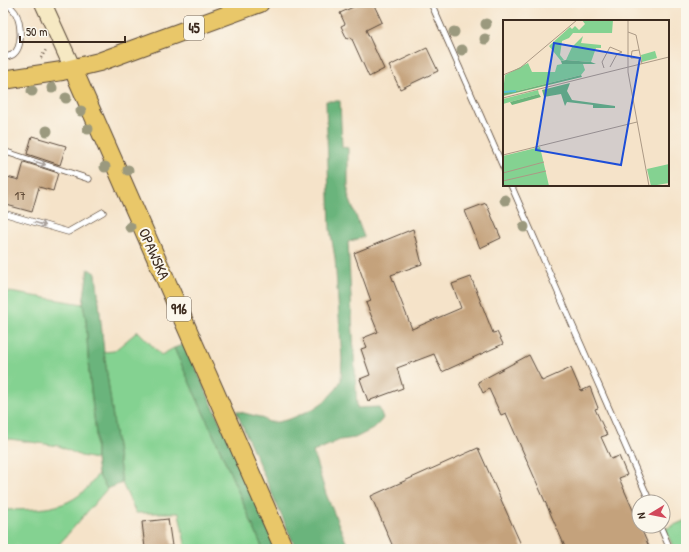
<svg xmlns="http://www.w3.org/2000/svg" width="689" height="552" viewBox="0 0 689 552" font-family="'Patrick Hand',sans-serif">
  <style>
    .green { fill: #84d291; stroke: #607e58 }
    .forest { fill: #6bb47b; stroke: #536f4c }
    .building { fill: #c4a27b }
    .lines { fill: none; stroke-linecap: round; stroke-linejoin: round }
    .lane-casing { stroke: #574638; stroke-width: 7 }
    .secondary-casing { stroke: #574638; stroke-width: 18 }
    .primary-casing { stroke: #574638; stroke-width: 20 }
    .path { stroke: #574638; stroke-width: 2.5; stroke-dasharray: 1 3; stroke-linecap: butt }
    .lane { stroke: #fff; stroke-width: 5.5 }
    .secondary { stroke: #f6e9c3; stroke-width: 16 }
    .primary { stroke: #e9c769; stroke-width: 18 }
    .tree { fill: #9b997e }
    .oneway { stroke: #a79f9a }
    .labels { text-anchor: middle; stroke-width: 4; stroke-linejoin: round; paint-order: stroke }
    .number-label { font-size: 13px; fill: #5d4835 }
    .shield { fill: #fbf7ec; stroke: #75685c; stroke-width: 1 }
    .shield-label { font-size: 14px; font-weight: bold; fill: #3b2a1e }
    .street-label { font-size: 15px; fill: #3b2a1e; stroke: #fbf7ec }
    .inset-river { fill: none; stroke: #5ac4d4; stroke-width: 2 }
    .inset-road { fill: none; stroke: #ab9985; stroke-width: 1 }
    .view { fill: #1d4ed8; fill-opacity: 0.15; stroke: #1d4ed8; stroke-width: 2 }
    .inset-edge { fill: none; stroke: #3b2a1e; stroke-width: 2 }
  </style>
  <rect width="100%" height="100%" fill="#fbf7ec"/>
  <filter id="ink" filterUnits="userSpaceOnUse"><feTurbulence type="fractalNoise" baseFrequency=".025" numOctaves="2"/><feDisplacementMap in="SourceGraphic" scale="8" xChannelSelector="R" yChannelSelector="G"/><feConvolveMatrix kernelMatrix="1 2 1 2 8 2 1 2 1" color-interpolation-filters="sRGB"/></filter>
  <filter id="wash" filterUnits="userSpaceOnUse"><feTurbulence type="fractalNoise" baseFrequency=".012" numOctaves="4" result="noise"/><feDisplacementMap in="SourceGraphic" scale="16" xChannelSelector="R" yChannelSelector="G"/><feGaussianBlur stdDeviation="0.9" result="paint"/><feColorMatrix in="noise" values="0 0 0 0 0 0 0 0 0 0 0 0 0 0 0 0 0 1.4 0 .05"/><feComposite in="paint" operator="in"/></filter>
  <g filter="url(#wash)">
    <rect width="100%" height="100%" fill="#f5e3c9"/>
    <g class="green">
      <polygon points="3,291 83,304 86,320 89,373 96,434 96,459 81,456 59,446 3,438"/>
      <polygon points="138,331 161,355 174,348 219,447 263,549 186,549 179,513 136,513 122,483 104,352 114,351"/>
      <path d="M98,474L107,489L55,549H3V510C43,509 74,512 98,474Z"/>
      <polygon points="686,520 686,549 674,549 665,529"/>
    </g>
    <g class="forest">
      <polygon points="326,101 340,101 342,147 348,148 348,195 364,237 348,242 357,408 379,407 383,418 380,422 373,429 355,438 340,440 313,452 326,494 349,549 296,549 236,411 260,417 269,422 278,422 290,419 313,409 325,401 337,388 341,380 342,359 335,258 330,229"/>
      <polygon points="88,269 96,273 104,352 122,483 107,489 98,474 96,459 96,434 89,373 86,320 83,304"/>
      <polygon points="185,344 277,549 263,549 219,447 174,348"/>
    </g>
    <g id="blocks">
      <g class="building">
        <polygon points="362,3 373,3 382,22 366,30 384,69 369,77 351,37 347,39 341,26 345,24 340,13"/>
        <polygon points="427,48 438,71 400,89 389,66"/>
        <polygon points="32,136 66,146 60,165 27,154"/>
        <polygon points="24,162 58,173 53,191 39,187 32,212 3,204 3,176 19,180"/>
        <polygon points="486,203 501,238 480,248 465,211"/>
        <polygon points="413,229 422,264 391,275 412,329 461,308 452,284 471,277 493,333 497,332 503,344 442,372 434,354 397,368 403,388 368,401 360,379 370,375 361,349 367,347 363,338 378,332 366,303 371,301 354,253"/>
        <polygon points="529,355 542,381 571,368 581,391 590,387 598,408 595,409 607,435 601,437 611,459 619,456 627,475 619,478 650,549 566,549 506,413 501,415 489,389 483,393 478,382"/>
        <polygon points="478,448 523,549 394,549 371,496"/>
        <polygon points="168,519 172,546 145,548 142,522"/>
      </g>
    </g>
  </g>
  <g filter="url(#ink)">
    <use href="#blocks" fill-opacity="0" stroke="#574638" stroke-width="1"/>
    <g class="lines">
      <defs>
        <g id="lane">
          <polyline points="431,3 504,169"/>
          <path d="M3,57C6,57 10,56 12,55C24,48 21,22 15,12C12,8 9,5 6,3"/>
          <polyline points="3,151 89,179"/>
          <polyline points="511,185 650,502"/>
          <polyline points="3,213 68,232 103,212"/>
          <polyline points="660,526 670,549"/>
        </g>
        <polyline id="secondary" points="43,3 73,69"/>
        <g id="primary">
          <polyline points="73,69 284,549"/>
          <polyline points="3,80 62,71 99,62 260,3"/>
        </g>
      </defs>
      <use href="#lane" class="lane-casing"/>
      <use href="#secondary" class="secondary-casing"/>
      <use href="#primary" class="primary-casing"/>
      <polyline class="path" points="41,58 47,48"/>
      <use href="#lane" class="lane"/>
      <use href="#secondary" class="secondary"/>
      <use href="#primary" class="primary"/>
    </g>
    <g class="tree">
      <circle cx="486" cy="24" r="5.5"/>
      <circle cx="454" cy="32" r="5.5"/>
      <circle cx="485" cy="39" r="5.5"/>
      <circle cx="462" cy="50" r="5.5"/>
      <circle cx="52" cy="88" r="5.5"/>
      <circle cx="32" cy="91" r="5.5"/>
      <circle cx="66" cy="98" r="5.5"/>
      <circle cx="81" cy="111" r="5.5"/>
      <circle cx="88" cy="129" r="5.5"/>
      <circle cx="47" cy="131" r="5.5"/>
      <circle cx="105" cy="167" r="5.5"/>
      <circle cx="128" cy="170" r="5.5"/>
      <circle cx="505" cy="200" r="5.5"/>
      <circle cx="130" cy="227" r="5.5"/>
      <circle cx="524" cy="227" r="5.5"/>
    </g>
    <defs><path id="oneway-shaft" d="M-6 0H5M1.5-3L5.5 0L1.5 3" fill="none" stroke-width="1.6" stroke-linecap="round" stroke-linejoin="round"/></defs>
    <g class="oneway">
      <use href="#oneway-shaft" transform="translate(40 163) rotate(18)"/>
      <use href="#oneway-shaft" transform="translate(40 224) rotate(16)"/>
    </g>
  </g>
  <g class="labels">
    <g class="number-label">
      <text x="20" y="200">17</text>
    </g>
    <g class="shield">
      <rect x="184" y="16" width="20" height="24" rx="3"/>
      <rect x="167" y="297" width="24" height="24" rx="3"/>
    </g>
    <g class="shield-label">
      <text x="194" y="33">45</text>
      <text x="179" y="314">916</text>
    </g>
    <g class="street-label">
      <text transform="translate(154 254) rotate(66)" y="5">OPAWSKA</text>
    </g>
  </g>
  <g transform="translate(503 20)">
    <rect width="166" height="166" fill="#f5e3c9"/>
    <path d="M79,0H110L109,13H70L66,18L59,21L57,35L61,40L58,41L46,26L67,7L69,9L72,6L76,10L82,4ZM80,16L78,23L98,25V28H93L88,42L63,40L69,27ZM152,31L154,38L139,42L138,35ZM25,43L29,52H52L54,45L59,44H80L82,50L78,55L14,71L0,72L2,55ZM35,70L36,74L0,84V79ZM37,127L46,166H0V136ZM166,144V163L148,166L144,149Z" fill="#84d291"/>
    <path d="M63,40L88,42L93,44H59L58,41ZM78,55L79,57L0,76V72L14,71ZM67,63L64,71L69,80L112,86V88H90V85L64,82L62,86L58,74L41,77L39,70ZM36,74L38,77L9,85L7,82Z" fill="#6bb47b"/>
    <path class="inset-river" d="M0,72L13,71"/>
    <path class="inset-road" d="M125,0V52L146,166M125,12L133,15L139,44M136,30L129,31L128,38H137M107,47L114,34L119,32M101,48L99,42L107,27L119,32M0,55L17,48L74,0M0,78L166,37M0,135L134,102M0,153L41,142M0,161L43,151"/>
    <path class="view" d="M51,23L137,38L118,145L33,130Z"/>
    <rect width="166" height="166" class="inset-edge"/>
  </g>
  <rect width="689" height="552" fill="none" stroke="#fbf7ec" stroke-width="16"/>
  <g transform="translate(651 514) rotate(260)"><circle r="19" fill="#fbf7ec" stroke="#aea59a"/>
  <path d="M0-3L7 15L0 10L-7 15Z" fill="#d1495b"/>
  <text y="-6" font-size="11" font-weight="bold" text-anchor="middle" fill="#3b2a1e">N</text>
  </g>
  <path d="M20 36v6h105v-6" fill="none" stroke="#3b2a1e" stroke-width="2"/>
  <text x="26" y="36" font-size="12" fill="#3b2a1e" stroke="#fbf7ec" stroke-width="3" paint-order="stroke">50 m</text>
</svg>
